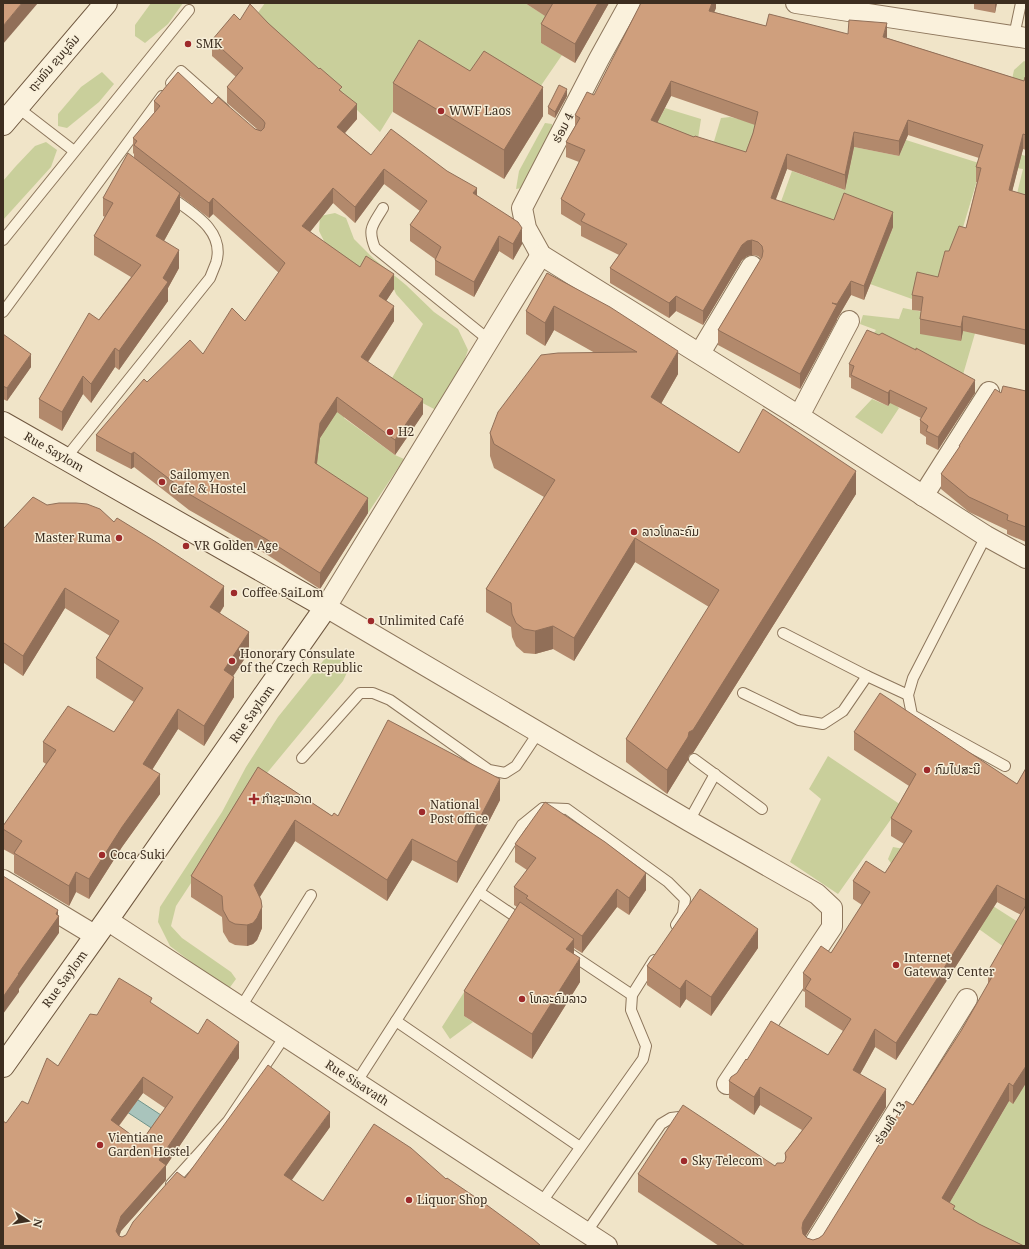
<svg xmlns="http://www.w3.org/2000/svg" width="1029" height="1249" viewBox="0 0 1029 1249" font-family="'Noto Serif','Noto Sans Lao',serif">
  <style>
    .green { fill: #c9cf9b }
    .water { fill: #a9c4bc; stroke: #6f938a }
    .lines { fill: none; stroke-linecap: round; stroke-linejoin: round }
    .lane-casing { stroke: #8d765c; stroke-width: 12 }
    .street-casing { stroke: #8d765c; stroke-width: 22 }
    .secondary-casing { stroke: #6f573f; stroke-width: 24 }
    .lane { stroke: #faf1dc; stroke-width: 10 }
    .street { stroke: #faf1dc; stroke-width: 20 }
    .secondary { stroke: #faf1dc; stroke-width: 22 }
    .wall { fill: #b2896c; fill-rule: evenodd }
    .shaded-wall { fill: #916f58 }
    .building { fill: #cf9f7d; stroke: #916f58; fill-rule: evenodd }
    .poi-dot { fill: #9e2a2b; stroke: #f7eed8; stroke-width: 1.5 }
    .labels { text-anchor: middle; stroke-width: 3; stroke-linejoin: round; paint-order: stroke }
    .poi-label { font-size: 12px; fill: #3d2e20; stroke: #f7eed8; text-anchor: start }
    .street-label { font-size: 12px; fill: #3d2e20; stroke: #f7eed8 }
  </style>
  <rect width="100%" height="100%" fill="#f0e4c8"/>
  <g class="green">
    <polygon points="151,3 183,3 168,24 145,43 135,36 135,25"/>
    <polygon points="265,3 525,3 553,21 541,43 562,55 527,106 419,69 380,132 257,14"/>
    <polygon points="1024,61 1026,62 1026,87 1009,93 1014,70"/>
    <polygon points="102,72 114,84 99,102 67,128 58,126 58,114 81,87"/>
    <polygon points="665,108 701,119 697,145 651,135"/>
    <polygon points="730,117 756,123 740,183 712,148 721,118"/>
    <polygon points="545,123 552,124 552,139 522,188 516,189 519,171"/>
    <polygon points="906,140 982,164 961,234 938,292 917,287 912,299 870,284 893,227 837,228 778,210 792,171 845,190 854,147 899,156"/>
    <polygon points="46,142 57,150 51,167 3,220 3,181 16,166 35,146"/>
    <polygon points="998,148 1026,156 1026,210 1014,206 1023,169 1009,167"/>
    <polygon points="335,213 346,218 354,239 374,259 406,285 434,312 458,329 468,350 463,364 436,410 388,385 423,324 396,294 394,289 327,247 319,231 320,216"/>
    <polygon points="903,308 923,312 960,341 965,319 978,323 962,378 867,343 876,330 860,324 863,315 899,319"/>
    <polygon points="345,399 344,418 395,455 404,459 368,513 315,478 308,400"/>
    <polygon points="872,399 888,406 891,400 899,408 882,434 855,417"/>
    <polygon points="327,656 339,657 350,666 343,681 248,796 176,906 171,926 182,938 231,972 236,979 228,990 170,946 158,922 160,907 222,812 246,767 278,717"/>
    <polygon points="828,756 901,805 838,894 790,862 821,799 809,789"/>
    <polygon points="893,847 904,849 1018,922 1004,947 895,869 888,859"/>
    <polygon points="501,934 464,1016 473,1022 450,1039 442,1027"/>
    <polygon points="1026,1083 1026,1246 997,1246 942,1216 1009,1101 1013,1103"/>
  </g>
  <polygon class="water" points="132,1096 164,1117 156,1131 124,1110"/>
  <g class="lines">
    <defs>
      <g id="lane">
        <polyline points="1014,36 1021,3"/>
        <polyline points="171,83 181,71 224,109"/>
        <polyline points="17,107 74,151"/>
        <path d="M383,208C373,225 367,228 375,248L489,340"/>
        <polyline points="3,240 189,10"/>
        <polyline points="3,312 162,96"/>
        <path d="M65,459L210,278C212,273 214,268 216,263C226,230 191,212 169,196"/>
        <polyline points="986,536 913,678 908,695 912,715 1005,766"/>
        <polyline points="783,633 867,676 908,695"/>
        <polyline points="743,693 799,720 823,724 843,711 867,676"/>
        <polyline points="302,758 360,693 373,693 390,700 489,770 505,773 516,766 538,733"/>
        <polyline points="694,759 762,809"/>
        <polyline points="689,821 715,774"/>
        <polyline points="479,892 522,921"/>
        <polyline points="569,953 632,995"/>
        <polyline points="241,1007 311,895"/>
        <polyline points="396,1021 580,1147"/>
        <polyline points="356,1083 522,825 543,808 567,809 668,882 685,899 683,914 676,925"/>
        <polyline points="171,1184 228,1121 285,1036"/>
        <polyline points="541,1203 643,1059 646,1046 631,1010 632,995 654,960"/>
        <polyline points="586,1233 661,1124 671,1118 687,1116 689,1117"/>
      </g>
      <g id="street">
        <polyline points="630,3 599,59 522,208 526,228 541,255 799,416 986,536 1026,558"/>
        <polyline points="796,3 1026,38"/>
        <polyline points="541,255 326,607 689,821 817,894 832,908 832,927 727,1084"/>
        <polyline points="700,353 752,266"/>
        <polyline points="799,416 849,321"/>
        <polyline points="923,496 989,392"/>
        <polyline points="3,880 96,936"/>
        <polyline points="107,920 607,1246"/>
        <polyline points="813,1246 967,999"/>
      </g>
      <g id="secondary">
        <polyline points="3,124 106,3"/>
        <polyline points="3,423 326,607 107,920 3,1066"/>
      </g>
    </defs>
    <use href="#lane" class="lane-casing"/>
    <use href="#street" class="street-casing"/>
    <use href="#secondary" class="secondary-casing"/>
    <use href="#lane" class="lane"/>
    <use href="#street" class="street"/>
    <use href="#secondary" class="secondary"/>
  </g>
  <g class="wall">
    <polygon points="525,3 609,3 575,63 541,43 541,24 545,16"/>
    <path d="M716,3V8L714,12L766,26L887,38L1024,81L1026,77V150L1023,149L1012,191L1026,195V345L963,331L961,341L920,334V319L921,311L912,310V295L938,277L949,251L966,228L977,182H976V167L979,158L908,135L899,156L854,147L845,190L787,169L775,200L834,220L893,227L864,300L851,295L837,319V318V320L800,389L718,345V330L761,259L758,256L752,255L747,256L742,260L703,325L676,311L669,318L610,283V268L619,255L581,236V226L561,214V199L579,162L566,157V142L575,126V115L594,95ZM671,96L755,125L753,133L746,152L694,137L657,123Z"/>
    <polygon points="974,3 997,3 995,13 974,9"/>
    <polygon points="240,20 268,23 342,92 357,119 345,133 371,155 477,196 522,244 513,260 499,251 474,297 435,275 435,259 410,241 410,225 420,211 384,184 355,223 333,203 310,232 360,267 394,289 386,301 394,321 368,362 423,414 395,455 337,412 320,438 317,464 368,513 320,589 266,554 189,510 134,467 131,469 96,451 96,435 147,382 203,354 245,321 279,273 213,214 209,218 180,196 180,212 164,241 179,268 168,288 168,301 119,370 115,367 91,403 83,394 62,431 39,418 39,399 131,277 94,255 94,236 105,217 103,216 103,198 134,158 134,154 133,153 133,138 154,113 154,101 212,104 255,129 258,130 227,103 227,87 236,77 212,56 212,40"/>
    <polygon points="393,83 543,116 504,179 393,112"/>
    <polygon points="567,96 555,118 548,114 548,107"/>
    <polygon points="547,273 678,374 661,404 739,453 856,494 693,753 689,755 688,760 667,794 626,762 626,739 709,607 635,562 574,661 553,649 535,654 524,653 516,646 512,637 511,627 486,612 486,589 544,497 494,468 490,456 490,433 595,353 554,330 545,346 526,334 526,311"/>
    <polygon points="3,334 31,367 7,401 3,399"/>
    <polygon points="849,364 975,393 938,450 926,444 926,437 920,433 920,420 921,418 890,403 888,406 851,388 851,378 849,377"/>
    <polygon points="1026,391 1026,542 1007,534 1007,530 969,512 941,489 941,474 959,448 959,446 1001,393"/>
    <polygon points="47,505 114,522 224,606 220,613 249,652 233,676 234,697 204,746 178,729 152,770 160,794 122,847 89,899 76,892 69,906 14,873 14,855 3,849 3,826 46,764 43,762 43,742 114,732 134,702 96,678 96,658 110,636 65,608 23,676 4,663 3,664 3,529"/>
    <path d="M854,732L1017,784L1026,768V1083L1013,1104L1009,1101L949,1203L955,1210L979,1224L1024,1246H719L638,1192V1174L775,1166L783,1163L785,1162V1153L802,1130L760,1105L754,1115L729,1098V1081L737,1073L747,1060L828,1055L843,1031L805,1007V992L803,991V973L831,953L862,905L853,899V881L885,873L904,844L891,836V818L909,786L854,750ZM997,902L1021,915L988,971V985L961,1031L913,1105L823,1235L819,1238L813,1240L807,1238L805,1237L886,1107L860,1074L875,1047L896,1060Z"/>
    <polygon points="258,767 332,816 338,816 500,800 457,883 412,860 387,901 295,841 260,897 262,928 257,940 253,944 247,946 235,945 229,942 223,932 222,917 191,897 191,876"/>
    <polygon points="515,844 646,890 629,915 617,907 582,953 574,948 574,954 580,982 532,1059 464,1016 464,991 517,907 514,905 514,887 527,870 515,862"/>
    <polygon points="758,948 711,1016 686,999 680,1008 647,985 647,966"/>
    <path d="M152,1004L198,1034L239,1058L166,1166V1180L121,1231L119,1236L122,1237L126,1235L185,1178L330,1127L291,1180L323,1201L446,1179L541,1246H3L6,1123L28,1104L58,1066L97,1015ZM143,1093L165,1108L141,1142L119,1126Z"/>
  </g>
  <g class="shaded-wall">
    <polygon points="22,3 38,3 3,44 3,26"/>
    <polygon points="598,3 609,3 575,63 575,44"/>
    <polygon points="712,3 716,3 716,8 709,25 709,11"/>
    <polygon points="995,3 997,3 995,13"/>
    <polygon points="887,23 887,38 883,37"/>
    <polygon points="671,81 671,96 651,135 651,120"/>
    <polygon points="543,87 543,116 504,179 504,150"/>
    <polygon points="567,89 567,96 555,118 555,112"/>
    <polygon points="357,104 357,119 337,142 337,127"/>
    <polygon points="908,120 908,135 899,156 899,141"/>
    <polygon points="854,132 854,147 845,190 845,175"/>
    <polygon points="1023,134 1023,149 1009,204 1009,190"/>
    <polygon points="787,154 787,169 771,213 771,198"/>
    <polygon points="384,169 384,184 355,223 355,207"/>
    <polygon points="333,188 333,203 302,242 302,226"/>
    <polygon points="477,188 477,203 473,193"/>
    <polygon points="180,193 180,212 156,255 156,236"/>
    <polygon points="213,198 213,214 209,218 209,203"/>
    <polygon points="893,212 893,227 864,300 864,286"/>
    <polygon points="522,228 522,244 513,260 513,244"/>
    <polygon points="499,236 499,251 474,297 474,282"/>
    <polygon points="752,240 752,255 747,256 742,260 703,325 703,311 742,245 747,241"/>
    <polygon points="179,250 179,268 168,288 168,301 119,370 119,351"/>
    <polygon points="394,274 394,289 379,312 379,296"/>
    <polygon points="851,281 851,295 837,319 837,304"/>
    <polygon points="676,296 676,311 669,318 669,303"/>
    <polygon points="837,305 837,320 800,389 800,374"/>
    <polygon points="394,306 394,321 361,372 361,357"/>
    <polygon points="554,306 554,330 545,346 545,323"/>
    <polygon points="963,316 963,331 961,341 961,327"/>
    <polygon points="115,348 115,367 91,403 91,384"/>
    <polygon points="678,351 678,374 651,421 651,397"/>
    <polygon points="31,354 31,367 7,401 7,388"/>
    <polygon points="83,376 83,394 62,431 62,412"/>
    <polygon points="975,380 975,393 938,450 938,437"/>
    <polygon points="890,390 890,403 888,406 888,393"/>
    <polygon points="337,397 337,412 320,438 315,478 315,463 320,423"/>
    <polygon points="423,399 423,414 395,455 395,440"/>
    <polygon points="134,452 134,467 131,469 131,454"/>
    <polygon points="856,471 856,494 693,753 689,755 688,760 667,794 667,770 689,732"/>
    <polygon points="368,498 368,513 320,589 320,573"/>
    <polygon points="635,538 635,562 574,661 574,638"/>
    <polygon points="224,586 224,606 210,627 210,607"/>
    <polygon points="65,588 65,608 23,676 23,656"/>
    <polygon points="553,626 553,649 535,654 535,631"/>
    <polygon points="249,632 249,652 224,690 224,670"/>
    <polygon points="4,643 4,663 3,664 3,644"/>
    <polygon points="234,677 234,697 204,746 204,726"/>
    <polygon points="178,709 178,729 143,784 143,764"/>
    <polygon points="160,774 160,794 122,847 89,899 89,879 122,827"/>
    <polygon points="500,779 500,800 457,883 457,862"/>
    <polygon points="295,820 295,841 254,906 254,885"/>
    <polygon points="412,839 412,860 387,901 387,880"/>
    <polygon points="76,872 76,892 69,906 69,886"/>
    <polygon points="646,873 646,890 629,915 629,898"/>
    <polygon points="997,885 997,902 896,1060 896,1043"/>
    <polygon points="617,889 617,907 582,953 582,936"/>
    <polygon points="262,907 262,928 257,940 253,944 247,946 247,925"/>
    <polygon points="58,910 58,917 59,916 59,933 19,989 19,992 3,1014 3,997"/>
    <polygon points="758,929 758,948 711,1016 711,997"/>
    <polygon points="574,939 574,964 566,949"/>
    <polygon points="580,958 580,982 532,1059 532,1034"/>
    <polygon points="686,980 686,999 680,1008 680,989"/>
    <polygon points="875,1029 875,1047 853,1087 853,1070"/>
    <polygon points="239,1042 239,1058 166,1166 166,1180 121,1231 116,1246 116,1231 121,1216"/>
    <polygon points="1026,1066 1026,1083 1013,1104 1013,1086"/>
    <polygon points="143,1077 143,1093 111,1136 111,1120"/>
    <polygon points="1009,1083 1009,1101 942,1216 942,1198"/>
    <polygon points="760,1087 760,1105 754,1115 754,1097"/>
    <polygon points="886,1089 886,1107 803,1240 802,1228 803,1222"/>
    <polygon points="330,1112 330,1127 284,1191 284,1175"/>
  </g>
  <g class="building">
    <polygon points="3,3 22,3 3,26"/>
    <polygon points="553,3 598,3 575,44 541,24"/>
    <path d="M641,3H712L709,11L766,26L769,14L848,34L849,20L887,23L883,37L1024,81L1025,77H1026V135L1023,134L1009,190L1026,195V330L963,316L961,327L920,319L923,297L912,295L917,272L938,277L945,251H949L959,226L966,228L981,168L976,167L983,145L908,120L899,141L854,132L845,175L787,154L771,198L834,220L844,193L893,212L864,286L851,281L837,304L832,303L837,305L800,374L718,330L762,257L763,251L762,246L758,242L752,240L747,241L742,245L703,311L676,296L669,303L610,268L627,244L581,221L585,214L561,199L585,150L566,142L580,118L575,115L587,92L594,95ZM671,81L758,112L753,133L746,152L695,136L694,137L651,120Z"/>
    <polygon points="250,4 268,23 319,69 320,68 342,87 339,90 357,104 337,127 371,155 391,129 447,171 477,188 473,193 518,222 522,228 513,244 499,236 474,282 435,260 441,247 410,225 427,201 384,169 355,207 333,188 302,226 360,267 366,256 394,274 379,296 394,306 361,357 423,399 395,440 337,397 320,423 315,463 368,498 320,573 266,539 189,494 134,452 131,454 96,435 144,379 147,382 190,340 203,354 232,308 245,321 285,263 213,198 209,203 134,145 137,141 133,138 160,106 154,101 178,72 212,104 218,97 255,129 261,131 264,128 265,123 263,120 227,87 243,68 212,40 234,14 240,20"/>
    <polygon points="419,40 470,71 484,51 543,87 504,150 393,83"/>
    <polygon points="559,85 567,89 555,112 548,107"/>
    <polygon points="128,153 180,193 156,236 179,250 163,278 168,282 119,351 115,348 91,384 83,376 62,412 39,399 89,313 99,320 141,265 94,236 113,203 103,198"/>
    <polygon points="547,273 610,307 678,351 651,397 739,453 763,409 856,471 693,730 689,732 688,737 667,770 626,739 719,590 635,538 574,638 553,626 535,631 524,629 516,623 512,614 511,603 486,589 555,480 494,444 490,433 498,412 541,355 558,353 637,352 554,306 545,323 526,311"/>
    <polygon points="867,330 879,335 882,333 916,350 916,348 975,380 938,437 926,431 928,426 920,420 927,408 890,390 888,393 851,375 854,366 849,364"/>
    <polygon points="3,334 31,354 7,388 3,386"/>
    <polygon points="1003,386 1026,391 1026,527 1007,520 1008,515 969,497 941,474 960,446 959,446 995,389 1001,393"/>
    <polygon points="33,497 47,505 59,503 76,503 87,504 100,509 114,522 117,518 156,542 224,586 210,607 249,632 224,670 234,677 204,726 178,709 143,764 160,774 122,827 89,879 76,872 69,886 14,853 22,841 3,829 3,826 56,750 43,742 68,706 114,732 143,688 96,658 119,621 65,588 23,656 4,643 3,644 3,529"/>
    <polygon points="880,693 1017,784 1026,768 1026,900 997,885 896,1043 875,1029 853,1070 886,1089 803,1222 802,1228 803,1234 807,1238 813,1240 819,1238 823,1235 906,1101 913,1105 961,1031 993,975 988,971 1026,905 1026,1066 1013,1086 1009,1083 942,1198 955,1206 953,1209 979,1224 1024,1246 744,1246 745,1246 638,1174 683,1105 775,1166 777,1163 783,1163 785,1161 786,1157 785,1153 812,1118 760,1087 754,1097 729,1081 731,1077 737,1073 746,1059 747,1060 771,1021 828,1055 851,1019 805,989 811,979 803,973 821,946 831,953 870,892 853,881 866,861 885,873 912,831 891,818 916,774 854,732"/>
    <polygon points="388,720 500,779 457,862 412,839 387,880 295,820 254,885 261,900 262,907 257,918 253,923 247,925 235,924 229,921 223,910 222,896 191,876 258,767 332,816 334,813 338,816"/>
    <polygon points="545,802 605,842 646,873 629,898 617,889 582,936 526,898 528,896 514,887 536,858 515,844"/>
    <polygon points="3,876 58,910 56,914 59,916 18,974 19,974 3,997"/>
    <polygon points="700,889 758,929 711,997 686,980 680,989 647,966"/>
    <polygon points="520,902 574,939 566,949 580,958 532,1034 464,991"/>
    <path d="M119,978L152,998L150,1002L198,1034L207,1019L239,1042L159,1160L166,1165L121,1216L116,1231L119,1236L122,1237L126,1235L133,1222L177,1172L185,1178L268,1065L330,1112L284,1175L323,1201L374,1124L411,1148L446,1179L447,1178L484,1203L533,1239L541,1246H3V1121L6,1123L22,1101L28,1104L47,1058L58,1066L90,1014L97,1015ZM143,1077L173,1097L141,1142L111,1120Z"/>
  </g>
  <g class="poi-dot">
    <circle cx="188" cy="44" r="4"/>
    <circle cx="441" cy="111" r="4"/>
    <circle cx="390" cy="432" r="4"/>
    <circle cx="162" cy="482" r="4"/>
    <circle cx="634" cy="532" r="4"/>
    <circle cx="119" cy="538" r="4"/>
    <circle cx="186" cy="546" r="4"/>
    <circle cx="234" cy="593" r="4"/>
    <circle cx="371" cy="621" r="4"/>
    <circle cx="232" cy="661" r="4"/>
    <circle cx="927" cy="770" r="4"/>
    <path d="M252 793h4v4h4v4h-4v4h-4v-4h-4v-4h4z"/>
    <circle cx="422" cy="812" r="4"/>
    <circle cx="102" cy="855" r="4"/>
    <circle cx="896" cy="965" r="4"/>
    <circle cx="522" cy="999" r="4"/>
    <circle cx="100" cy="1145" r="4"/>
    <circle cx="684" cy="1161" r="4"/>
    <circle cx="409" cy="1200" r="4"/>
  </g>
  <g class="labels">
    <g class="poi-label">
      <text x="196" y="48">SMK</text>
      <text x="449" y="115">WWF Laos</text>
      <text x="398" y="436">H2</text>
      <text x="170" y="479">Sailomyen<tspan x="170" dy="14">Cafe &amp; Hostel</tspan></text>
      <text x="642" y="536">ລາວໂທລະຄົມ</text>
      <text x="111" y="542" text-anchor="end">Master Ruma</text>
      <text x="194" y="550">VR Golden Age</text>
      <text x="242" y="597">Coffee SaiLom</text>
      <text x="379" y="625">Unlimited Café</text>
      <text x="240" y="658">Honorary Consulate<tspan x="240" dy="14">of the Czech Republic</tspan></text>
      <text x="935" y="774">ກົມໄປສະນີ</text>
      <text x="262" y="803">ກໍາຊະຫວາດ</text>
      <text x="430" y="809">National<tspan x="430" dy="14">Post office</tspan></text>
      <text x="110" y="859">Coca Suki</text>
      <text x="904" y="962">Internet<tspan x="904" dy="14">Gateway Center</tspan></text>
      <text x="530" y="1003">ໂທລະຄົມລາວ</text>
      <text x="108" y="1142">Vientiane<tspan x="108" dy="14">Garden Hostel</tspan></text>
      <text x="692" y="1165">Sky Telecom</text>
      <text x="417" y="1204">Liquor Shop</text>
    </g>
    <g class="street-label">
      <text transform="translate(54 63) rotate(-49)" y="4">ຖະໜົນ ຂຸນບູລົມ</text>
      <text transform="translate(563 128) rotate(-63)" y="4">ຮ່ອມ 4</text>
      <text transform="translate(54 452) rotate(30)" y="4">Rue Saylom</text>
      <text transform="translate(252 714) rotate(-55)" y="4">Rue Saylom</text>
      <text transform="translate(65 979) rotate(-54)" y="4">Rue Saylom</text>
      <text transform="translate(357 1083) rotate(33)" y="4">Rue Sisavath</text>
      <text transform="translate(890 1123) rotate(-58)" y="4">ຮ່ອມທີ 13</text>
    </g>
  </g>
  <rect width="1029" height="1249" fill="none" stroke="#3d2e20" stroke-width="8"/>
  <g transform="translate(28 1221) rotate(102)" stroke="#f7eed8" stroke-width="3" paint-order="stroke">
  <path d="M0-3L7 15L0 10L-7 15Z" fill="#3d2e20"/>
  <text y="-6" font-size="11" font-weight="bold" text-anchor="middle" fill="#3d2e20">N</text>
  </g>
</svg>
